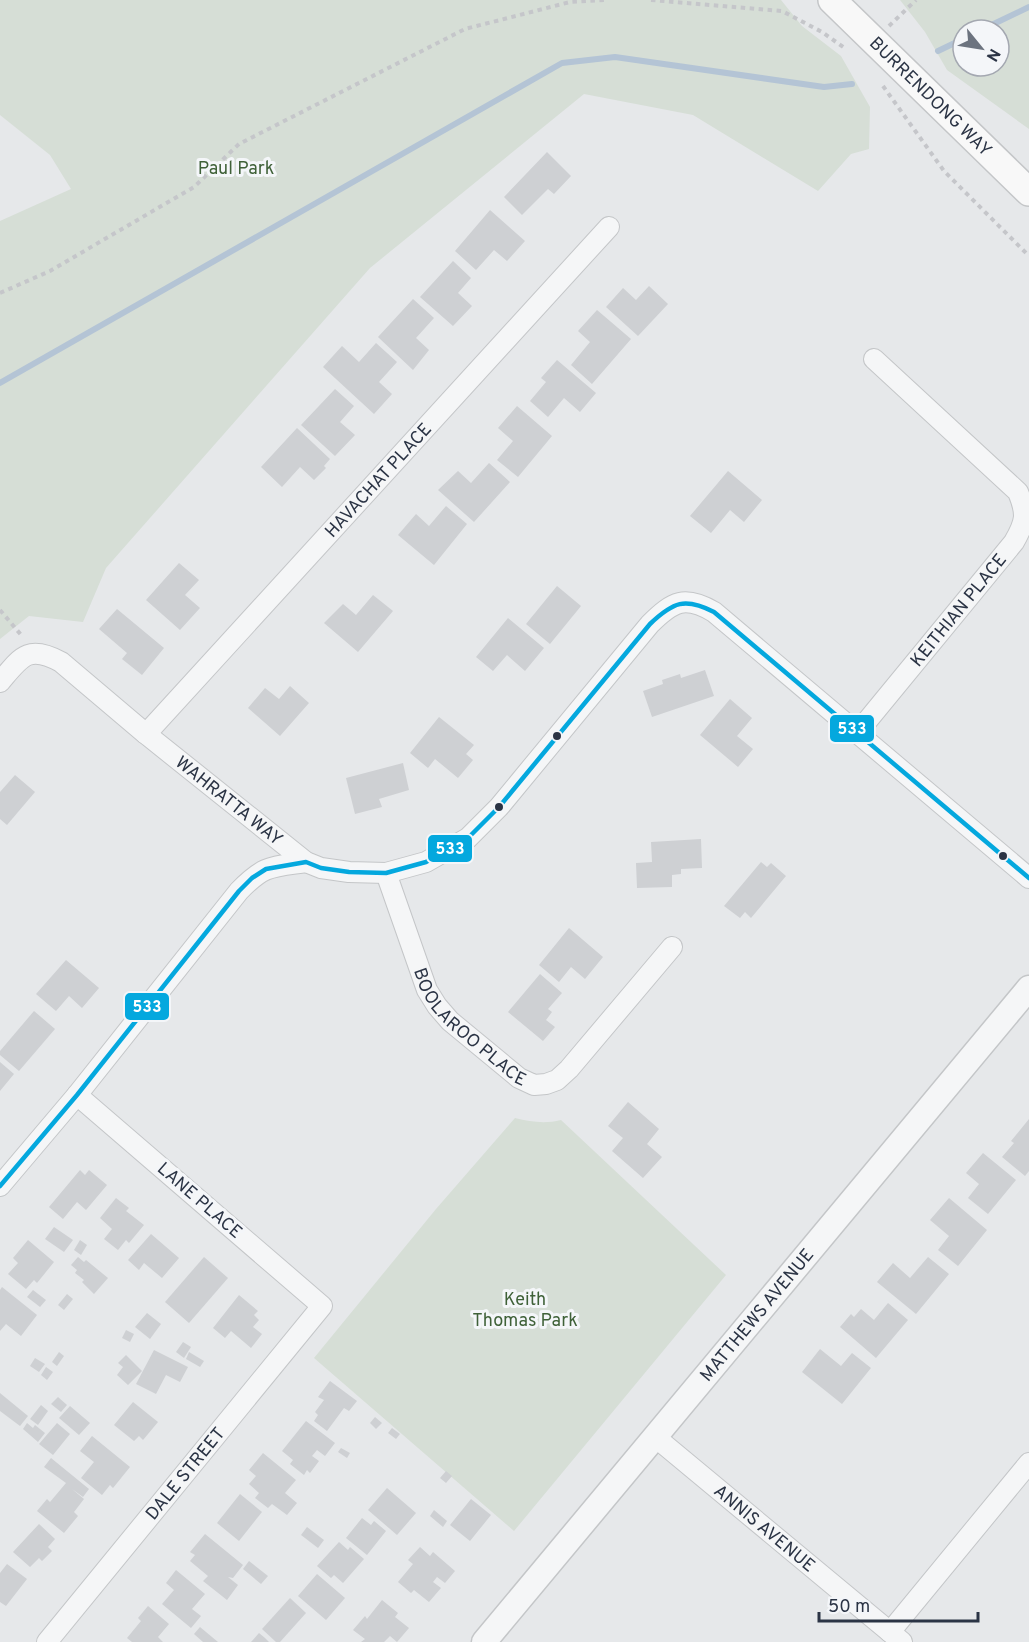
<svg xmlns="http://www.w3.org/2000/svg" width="1029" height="1642" viewBox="0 0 1029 1642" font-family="Overpass,sans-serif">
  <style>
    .green { fill: #d6ded6; fill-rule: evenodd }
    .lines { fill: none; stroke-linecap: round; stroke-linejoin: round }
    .stream { stroke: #b4c4d5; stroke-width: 6 }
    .building { fill: #ced0d3 }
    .minor-casing { stroke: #c4c6c8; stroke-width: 22 }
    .tertiary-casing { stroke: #c4c6c8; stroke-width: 27 }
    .secondary-casing { stroke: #c4c6c8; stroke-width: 30 }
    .path { stroke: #c5c6ca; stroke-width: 4; stroke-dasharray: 4.5 4.5; stroke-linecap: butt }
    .minor { stroke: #f5f6f7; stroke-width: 20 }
    .tertiary { stroke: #f5f6f7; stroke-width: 24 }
    .secondary { stroke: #f8f8f8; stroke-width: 27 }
    .bus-1-casing { stroke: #f4f6f9; stroke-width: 9 }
    .bus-1 { stroke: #04a8de; stroke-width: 4.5 }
    .bus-dot { fill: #2b3445; stroke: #f4f6f9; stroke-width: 2 }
    .labels { text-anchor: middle; stroke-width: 6; stroke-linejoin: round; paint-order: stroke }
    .street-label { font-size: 18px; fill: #2b3445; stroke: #f4f6f9 }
    .park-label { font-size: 18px; fill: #3f6138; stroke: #f4f6f9 }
    .line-badge { stroke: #f4f6f9; stroke-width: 2 }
    .badge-label { font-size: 16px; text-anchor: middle; font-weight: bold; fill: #fff }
  </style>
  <rect width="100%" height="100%" fill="#e6e8ea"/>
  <g class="green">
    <polygon points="0,0 781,0 802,26 841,56 870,107 869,149 851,154 818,191 693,115 584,94 370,268 106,568 83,622 29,616 0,639 0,221 71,189 50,155 0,115"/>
    <path d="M900,0H1029V129L947,70L925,32ZM963,30H999V66H963Z"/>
    <path d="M515,1118C531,1122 545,1124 561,1120L726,1275L514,1531L314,1358L436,1209Z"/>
  </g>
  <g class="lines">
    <g class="stream">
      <polyline points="981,30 1029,7"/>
      <polyline points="938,51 963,39"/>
      <polyline points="0,383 562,63 615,57 824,87 852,84"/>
    </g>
  </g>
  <g class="building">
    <polygon points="547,152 571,176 554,194 548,189 522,215 504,197"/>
    <polygon points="490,210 525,241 507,261 494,250 476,270 455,251"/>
    <polygon points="453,261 471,278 458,293 472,306 453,326 420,297"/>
    <polygon points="649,286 668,304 638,336 606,307 623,288 636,300"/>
    <polygon points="413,299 434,318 416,338 429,350 413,370 378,337"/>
    <polygon points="597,310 631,339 592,384 571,365 590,342 578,331"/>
    <polygon points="376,343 397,362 379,382 392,394 374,414 323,367 342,346 359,362"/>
    <polygon points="557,360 596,393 580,412 564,398 548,417 530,401 546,382 541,378"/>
    <polygon points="335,389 354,406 340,422 355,435 335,456 301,425"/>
    <polygon points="517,406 552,436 518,477 497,460 513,441 498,428"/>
    <polygon points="297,428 330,459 324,466 326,468 314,480 300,467 282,487 261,467"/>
    <polygon points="489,463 510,482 474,522 438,490 458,471 471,483"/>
    <polygon points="728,471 762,500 744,522 730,510 711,533 690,516"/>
    <polygon points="446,506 467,524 434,565 398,535 416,514 429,526"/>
    <polygon points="179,563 199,580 185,595 200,608 180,630 146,600"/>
    <polygon points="557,586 581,606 550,644 526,624"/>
    <polygon points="373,595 393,611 358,652 324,623 343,604 356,615"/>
    <polygon points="117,609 164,648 142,675 122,659 127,653 99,629"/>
    <polygon points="508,618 544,648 525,671 507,655 493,671 476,657"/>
    <polygon points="705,670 714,696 652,717 643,691 663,684 662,680 680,674 681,678"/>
    <polygon points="290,686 309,703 280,736 248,708 265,688 279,699"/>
    <polygon points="730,699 752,718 737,736 753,749 738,767 700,735"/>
    <polygon points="439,717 474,745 466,754 473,760 458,778 435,759 428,768 410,753"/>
    <polygon points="403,763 409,790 379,799 382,807 355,814 346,778"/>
    <polygon points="15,775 35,792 7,825 0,819 0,792"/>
    <polygon points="701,839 702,868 681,869 681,874 672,875 672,887 637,888 636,863 652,862 651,842"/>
    <polygon points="761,862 767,867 771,863 786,876 751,918 745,912 740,918 724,906"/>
    <polygon points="569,928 603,957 585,979 571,967 559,982 539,965"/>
    <polygon points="66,960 99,988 82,1008 69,996 56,1011 36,994"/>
    <polygon points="540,974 562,993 548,1009 552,1012 546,1020 555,1027 543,1041 508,1012"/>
    <polygon points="34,1011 55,1029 19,1071 0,1055 0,1051"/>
    <polygon points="0,1062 14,1074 0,1091"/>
    <polygon points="628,1102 659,1129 647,1144 662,1157 643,1178 612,1151 623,1138 608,1126"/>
    <polygon points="1029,1119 1029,1171 1025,1176 1002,1157 1014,1143 1011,1141"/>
    <polygon points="983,1153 1016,1180 988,1214 968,1198 979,1184 966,1173"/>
    <polygon points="80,1170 85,1175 89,1170 107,1185 86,1210 77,1202 63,1219 49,1207"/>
    <polygon points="116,1198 129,1208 126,1211 144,1225 129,1243 126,1240 118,1250 104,1239 112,1229 100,1218"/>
    <polygon points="949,1198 987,1230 958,1266 938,1250 949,1236 930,1220"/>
    <polygon points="54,1227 73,1240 64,1252 45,1239"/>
    <polygon points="151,1234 179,1258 162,1278 144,1263 139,1270 128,1260"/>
    <polygon points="28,1240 54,1262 37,1283 34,1280 26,1289 8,1274 18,1263 13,1258"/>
    <polygon points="80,1240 87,1245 81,1255 74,1250"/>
    <polygon points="78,1257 84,1262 86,1260 108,1278 94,1294 82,1282 84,1280 75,1273 77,1270 71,1265"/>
    <polygon points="204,1257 228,1278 189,1323 165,1302"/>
    <polygon points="928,1257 949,1274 916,1314 877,1282 893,1263 910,1278"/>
    <polygon points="2,1287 37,1315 21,1336 6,1324 0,1331 0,1290"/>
    <polygon points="33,1290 46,1300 40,1307 27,1297"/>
    <polygon points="67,1294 73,1299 64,1310 58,1305"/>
    <polygon points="239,1295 258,1311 254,1315 259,1320 253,1327 262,1334 251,1348 231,1331 225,1338 213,1328"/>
    <polygon points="888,1303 908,1320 876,1358 840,1327 851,1314 854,1317 861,1309 874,1320"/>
    <polygon points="147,1313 161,1324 150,1339 135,1327"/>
    <polygon points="126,1330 134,1334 130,1342 122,1338"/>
    <polygon points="183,1342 191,1347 184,1358 176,1352"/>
    <polygon points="820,1349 841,1366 852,1353 871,1368 842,1404 802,1372"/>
    <polygon points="154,1350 188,1367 180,1382 166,1375 156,1394 136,1384"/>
    <polygon points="59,1352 64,1356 57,1366 52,1362"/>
    <polygon points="189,1352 204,1361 200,1367 186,1359"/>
    <polygon points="126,1355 142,1371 128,1385 117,1375 123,1367 118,1363"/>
    <polygon points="35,1358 45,1364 39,1372 30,1366"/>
    <polygon points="46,1367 53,1372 47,1380 41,1375"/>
    <polygon points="330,1381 357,1401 349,1411 344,1408 327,1431 314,1421 318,1415 315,1412 324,1400 318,1397"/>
    <polygon points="0,1393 28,1416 20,1426 0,1411"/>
    <polygon points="58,1397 67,1405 61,1412 51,1404"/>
    <polygon points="133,1402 158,1422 143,1440 139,1436 134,1441 114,1425"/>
    <polygon points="41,1405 48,1411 38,1425 30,1419"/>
    <polygon points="70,1406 90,1423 79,1435 59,1418"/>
    <polygon points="375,1417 382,1423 376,1429 370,1423"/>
    <polygon points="306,1421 335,1443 325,1456 317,1450 312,1456 319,1461 310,1473 307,1470 304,1475 290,1464 293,1460 282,1451"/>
    <polygon points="27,1423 33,1428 35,1425 45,1433 38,1442 23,1429"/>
    <polygon points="57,1423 70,1434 53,1455 39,1444"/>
    <polygon points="392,1428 400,1434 396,1439 388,1433"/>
    <polygon points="92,1436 130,1467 113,1488 110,1485 102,1495 81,1478 94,1462 80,1451"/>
    <polygon points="341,1448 350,1453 347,1458 338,1452"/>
    <polygon points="263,1453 296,1480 285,1493 297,1503 287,1515 272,1504 268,1508 255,1498 259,1493 249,1484 256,1476 249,1470"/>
    <polygon points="51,1458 89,1489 83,1497 72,1489 84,1499 74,1512 78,1516 64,1533 37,1511 47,1499 50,1502 66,1483 44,1467"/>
    <polygon points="446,1471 452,1476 446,1483 440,1478"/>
    <polygon points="387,1488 416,1513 397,1535 368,1510"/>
    <polygon points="240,1494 262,1512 239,1541 217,1523"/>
    <polygon points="471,1499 491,1515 470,1541 450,1525"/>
    <polygon points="434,1510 447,1521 443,1527 430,1516"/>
    <polygon points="362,1518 371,1525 374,1521 386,1531 367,1555 346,1538"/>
    <polygon points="39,1524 55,1539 48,1547 52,1551 42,1561 39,1558 30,1567 13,1552"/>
    <polygon points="307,1527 324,1540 318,1548 301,1535"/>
    <polygon points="205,1534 243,1565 233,1578 228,1577 238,1585 227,1600 203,1581 208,1576 190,1561 195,1555 190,1552"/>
    <polygon points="339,1542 348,1550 350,1547 364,1559 343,1583 334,1575 331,1578 317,1566"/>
    <polygon points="420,1547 430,1556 433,1552 455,1571 445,1583 437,1577 433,1582 441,1588 429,1602 414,1590 411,1593 398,1582 413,1564 408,1560"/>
    <polygon points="249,1561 268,1576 261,1584 243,1569"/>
    <polygon points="7,1564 27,1579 6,1606 0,1602 0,1573"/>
    <polygon points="176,1570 205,1594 192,1609 201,1616 191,1628 162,1604 174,1590 166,1583"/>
    <polygon points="317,1574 345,1598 326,1620 298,1596"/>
    <polygon points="290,1598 306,1613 280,1642 276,1642 262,1629"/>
    <polygon points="382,1600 398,1613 395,1617 409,1628 397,1642 390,1636 384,1642 361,1642 365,1639 353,1630 365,1616 367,1619"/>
    <polygon points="148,1606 169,1624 158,1637 163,1642 132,1642 127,1638 141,1621 138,1618"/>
    <polygon points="200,1627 218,1642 203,1642 194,1634"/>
    <polygon points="259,1633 265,1638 269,1642 251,1642"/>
  </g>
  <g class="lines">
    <defs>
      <g id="minor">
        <path id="s1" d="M0,682C21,657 28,644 61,662L146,734L306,862L321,868L349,872L386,873L426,862L468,838L499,807L650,624C673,601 685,595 714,612L1029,878"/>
        <path id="s2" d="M858,732L1014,542C1026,521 1027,514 1018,492L874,359"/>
        <path id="s3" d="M146,734L609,227"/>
        <path id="s4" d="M386,873L427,990L437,1006L450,1021L519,1078L534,1085L546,1084L557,1080L569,1069L672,947"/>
        <path d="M0,1186L77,1095L239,891C264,865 271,867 306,862"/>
        <path id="s5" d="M654,1436L902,1642"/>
        <polyline points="890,1632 1029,1463"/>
        <path id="s6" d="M47,1642L322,1306L77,1095"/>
      </g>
      <g id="tertiary">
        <path id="s7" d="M484,1642L1029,988"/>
      </g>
      <g id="secondary">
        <path id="s8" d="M832,0L1029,192"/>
      </g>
    </defs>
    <use href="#minor" class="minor-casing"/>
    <use href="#tertiary" class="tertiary-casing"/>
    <use href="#secondary" class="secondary-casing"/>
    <g class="path">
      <polyline points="651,0 782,11 822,32 846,49"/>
      <polyline points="889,26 916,0"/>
      <polyline points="883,86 944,171 1029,256"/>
      <polyline points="0,293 50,271 194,187 239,144 465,29 570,2 604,0"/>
      <polyline points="0,610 22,636"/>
    </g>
    <use href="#minor" class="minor"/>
    <use href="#tertiary" class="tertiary"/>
    <use href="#secondary" class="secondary"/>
    <defs>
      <path id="bus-1" d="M0,1186L77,1095L239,891L252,878L266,869L306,862L321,868L349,872L386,873L426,862L468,838L499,807L650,624C673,602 685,597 714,612L1029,878"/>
    </defs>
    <use href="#bus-1" class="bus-1-casing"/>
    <use href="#bus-1" class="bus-1"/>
  </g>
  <g class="bus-dot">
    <circle cx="557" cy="736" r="5"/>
    <circle cx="499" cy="807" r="5"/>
    <circle cx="1003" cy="856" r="5"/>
  </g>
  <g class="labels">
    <g class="street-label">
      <text dy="6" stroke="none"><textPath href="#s8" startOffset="138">BURRENDONG WAY</textPath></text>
      <text dy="6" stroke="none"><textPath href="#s3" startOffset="344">HAVACHAT PLACE</textPath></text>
      <text dy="6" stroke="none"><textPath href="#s2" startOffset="158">KEITHIAN PLACE</textPath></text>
      <text dy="6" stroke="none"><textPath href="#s1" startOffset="292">WAHRATTA WAY</textPath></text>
      <text dy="6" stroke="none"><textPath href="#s4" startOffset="180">BOOLAROO PLACE</textPath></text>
      <text transform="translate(200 1200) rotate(41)" y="6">LANE PLACE</text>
      <text dy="6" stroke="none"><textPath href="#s7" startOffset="426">MATTHEWS AVENUE</textPath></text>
      <text dy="6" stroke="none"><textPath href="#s6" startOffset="218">DALE STREET</textPath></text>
      <text dy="6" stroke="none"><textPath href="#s5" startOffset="144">ANNIS AVENUE</textPath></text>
    </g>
    <g class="park-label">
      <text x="236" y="174">Paul Park</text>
      <text x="525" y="1305">Keith<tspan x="525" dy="21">Thomas Park</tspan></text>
    </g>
  </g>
  <g class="line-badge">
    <rect x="829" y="714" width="46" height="29" rx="6" fill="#04a8de"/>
    <rect x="427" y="834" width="46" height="29" rx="6" fill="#04a8de"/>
    <rect x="124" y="992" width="46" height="29" rx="6" fill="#04a8de"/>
  </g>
  <g class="badge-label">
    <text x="852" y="734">533</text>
    <text x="450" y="854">533</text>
    <text x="147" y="1012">533</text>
  </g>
  <g transform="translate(981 48) rotate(120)"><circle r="28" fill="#f4f6f9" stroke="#a4a8b1" stroke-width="1.5"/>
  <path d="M0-4.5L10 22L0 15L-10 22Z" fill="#6c737f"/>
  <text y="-9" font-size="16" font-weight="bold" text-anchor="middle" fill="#2b3445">N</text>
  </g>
  <path d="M819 1612v9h159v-9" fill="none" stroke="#2b3445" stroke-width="3"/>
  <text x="828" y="1612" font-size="18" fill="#2b3445" stroke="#f4f6f9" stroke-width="4.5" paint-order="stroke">50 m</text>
</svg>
